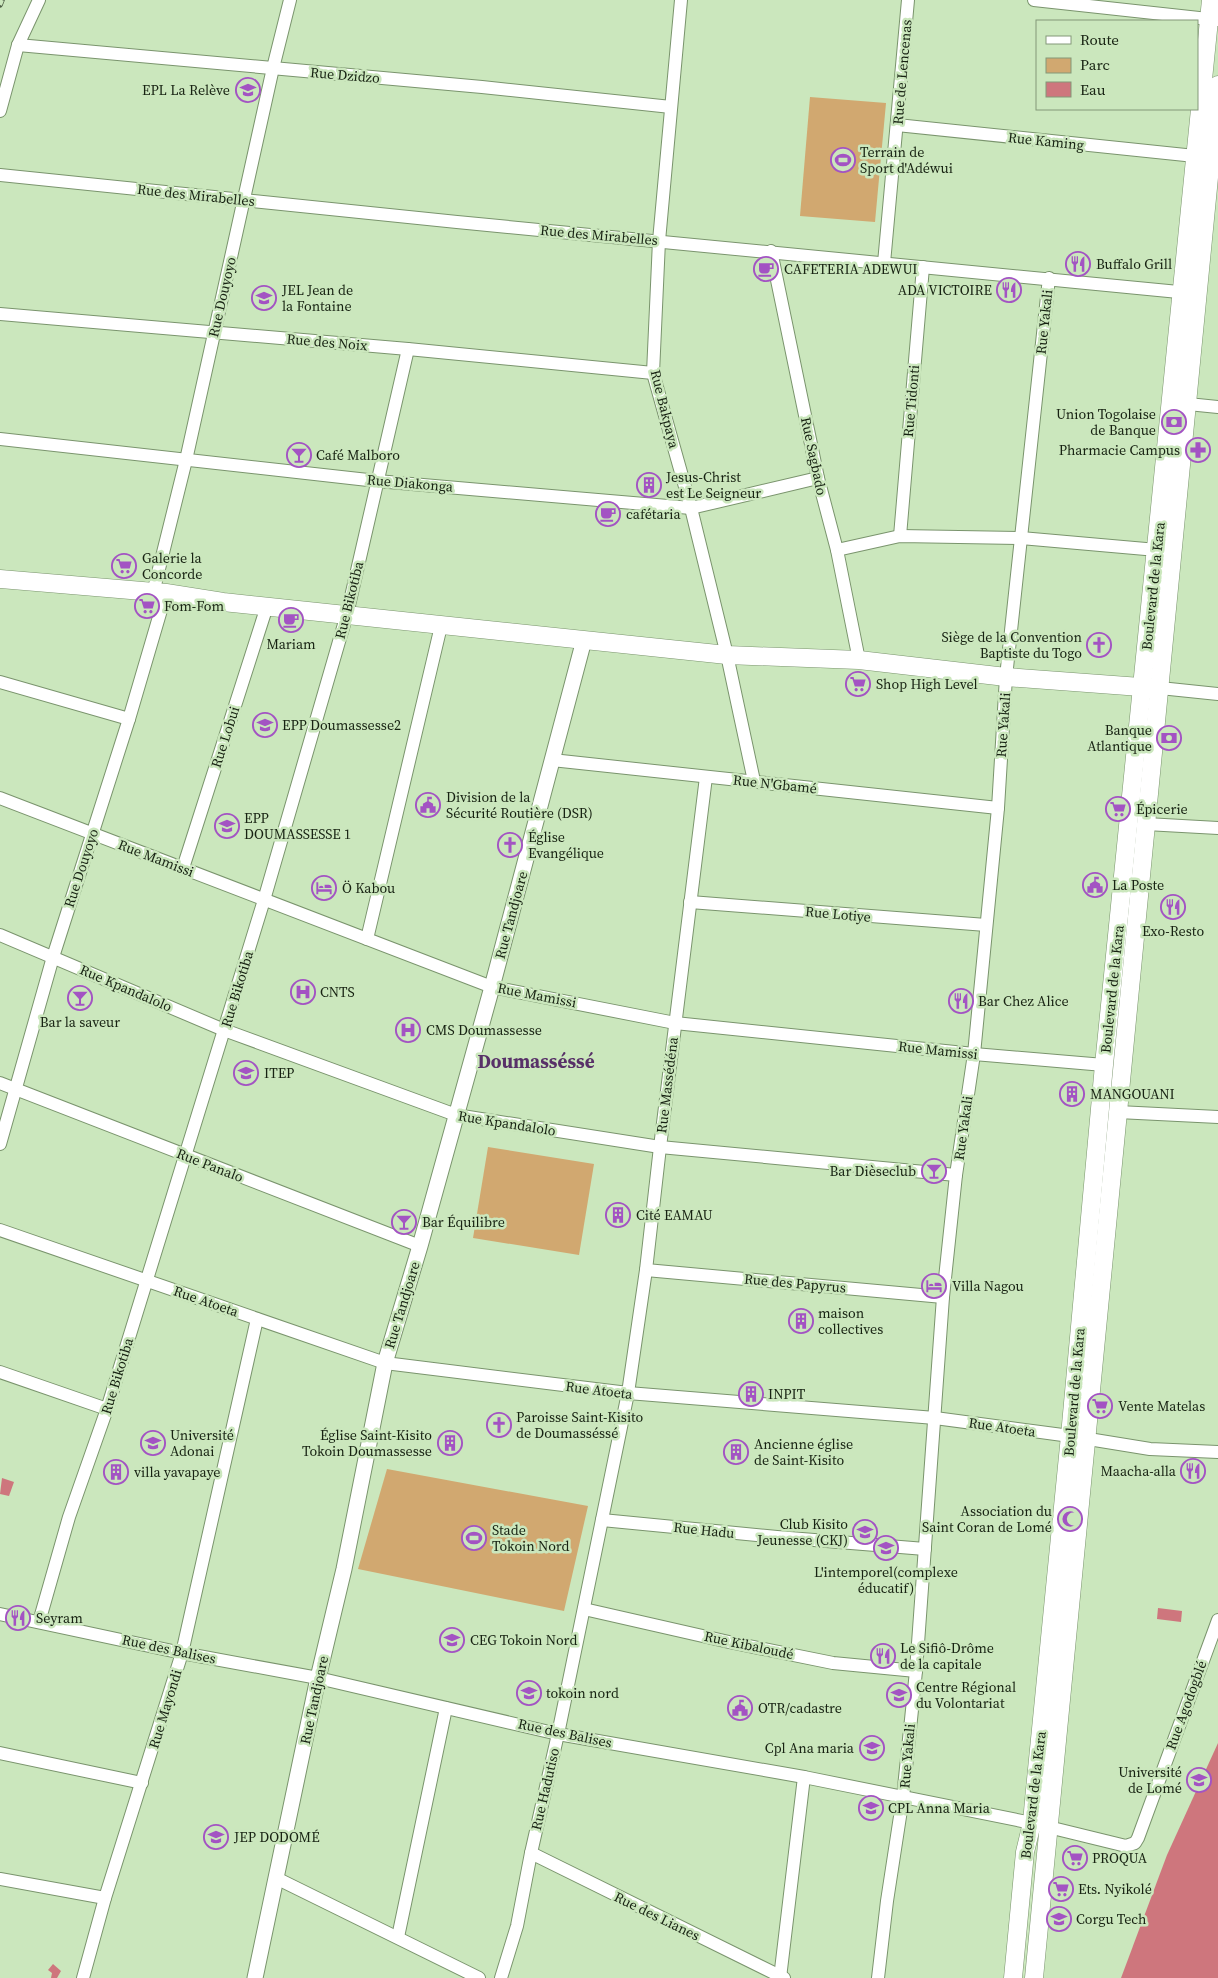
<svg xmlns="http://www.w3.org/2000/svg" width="1218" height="1978" viewBox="0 0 1218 1978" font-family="'Source Serif 4',serif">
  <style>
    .green { fill: #d1a870 }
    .water { fill: #ce767d }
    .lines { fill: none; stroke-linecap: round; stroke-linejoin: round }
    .minor-casing { stroke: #7a946d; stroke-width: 14 }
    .tertiary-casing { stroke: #7a946d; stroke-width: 17 }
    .secondary-casing { stroke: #7a946d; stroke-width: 19 }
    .minor { stroke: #fff; stroke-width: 12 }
    .tertiary { stroke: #fff; stroke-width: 15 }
    .secondary { stroke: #fff; stroke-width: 18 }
    .rail-casing { stroke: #4e5e46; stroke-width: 5.5 }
    .rail { stroke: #cbe7bd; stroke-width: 4; stroke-dasharray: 11; stroke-linecap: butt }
    .labels { text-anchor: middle; stroke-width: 5; stroke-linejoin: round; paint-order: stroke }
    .street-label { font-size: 14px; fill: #172212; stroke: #cbe7bd }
    .poi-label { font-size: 14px; fill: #172212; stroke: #cbe7bd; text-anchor: start }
    .district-label { font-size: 19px; font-weight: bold; fill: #583168; stroke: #cbe7bd }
  </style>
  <rect width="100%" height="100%" fill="#cbe7bd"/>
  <g class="green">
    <polygon points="810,97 886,103 875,222 800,216"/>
    <polygon points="488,1147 594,1164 579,1255 473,1238"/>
    <polygon points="387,1469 588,1506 564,1611 358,1569"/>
  </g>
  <g class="water">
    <polygon points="2,1478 14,1482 9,1496 0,1494"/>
    <polygon points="1158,1608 1182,1611 1181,1622 1157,1619"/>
    <polygon points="1218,1743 1218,1978 1121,1978 1167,1855"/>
    <polygon points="53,1964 61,1971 57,1978 51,1978 52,1973 48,1970"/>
  </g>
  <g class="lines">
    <defs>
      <g id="minor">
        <polyline points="681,0 659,241 653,373 691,508 727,655 754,781"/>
        <polyline points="1034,0 1218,20"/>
        <polyline points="18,45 482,87 671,107"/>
        <polyline points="0,111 18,45 39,0"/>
        <polyline points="897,125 1195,156"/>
        <polyline points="0,175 457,222 1189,293"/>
        <polyline points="771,251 818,478 837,550 859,660"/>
        <polyline points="884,263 908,0"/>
        <polyline points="0,314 408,349 653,373"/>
        <polyline points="1188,404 1218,407"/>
        <polyline points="0,439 377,481 691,508 818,478"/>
        <polyline points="900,536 923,267"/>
        <polyline points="837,550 900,536 1021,538 1157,550"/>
        <polyline points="153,593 186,460 273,68 290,0"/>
        <polyline points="0,682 129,719"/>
        <polyline points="1160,688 1218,694"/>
        <polyline points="552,760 998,808"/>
        <polyline points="0,798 492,987 675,1023 974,1054 1104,1065"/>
        <polyline points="1146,824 1218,828"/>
        <polyline points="183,868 267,606"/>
        <polyline points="690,902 986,925"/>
        <polyline points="0,935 224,1030 456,1115 660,1147 956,1175"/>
        <polyline points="367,939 441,626"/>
        <polyline points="0,1083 420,1246"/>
        <polyline points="1118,1112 1218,1117"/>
        <polyline points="0,1144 53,957 129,719 166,593"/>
        <polyline points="0,1230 385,1363 628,1393 935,1418 1070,1436 1150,1449 1218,1452"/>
        <polyline points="646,1270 943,1297"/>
        <polyline points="0,1372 107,1409"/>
        <polyline points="602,1520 777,1537 925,1549"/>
        <polyline points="584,1609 729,1642 833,1663 916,1671"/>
        <polyline points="0,1614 182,1653 318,1678 558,1734 804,1777 1032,1823 1126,1846 1135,1843 1138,1838 1218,1620"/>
        <polyline points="39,1622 69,1517 107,1409 264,900 347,614 408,349"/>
        <polyline points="0,1753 142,1783"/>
        <polyline points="531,1853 784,1978"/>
        <polyline points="276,1878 479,1978"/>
        <polyline points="0,1879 105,1898"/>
        <polyline points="398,1937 446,1708"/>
        <polyline points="83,1978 105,1898 182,1653 257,1319"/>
        <polyline points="501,1978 517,1926 531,1853 558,1734 628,1393 646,1270 660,1147 706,777"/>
        <polyline points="780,1978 804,1777"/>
        <polyline points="878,1978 887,1901 903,1797 916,1671 943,1297 956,1175 974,1054 998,808 1006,677 1049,278"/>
      </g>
      <polyline id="tertiary" points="255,1978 318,1678 344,1569 385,1363 420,1246 492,987 584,640"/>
      <g id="secondary">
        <polyline points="0,579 166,593 223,602 727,655 859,660 1006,677 1154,688"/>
        <polyline points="1013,1978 1025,1852 1032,1823 1034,1800 1070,1436 1104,1065 1211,0"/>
        <path d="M1034,1978C1063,1690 1089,1401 1118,1112C1151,770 1186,428 1218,85"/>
      </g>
    </defs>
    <use href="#minor" class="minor-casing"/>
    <use href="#tertiary" class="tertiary-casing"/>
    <use href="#secondary" class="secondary-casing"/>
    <use href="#minor" class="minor"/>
    <use href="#tertiary" class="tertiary"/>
    <use href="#secondary" class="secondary"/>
    <defs>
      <polyline id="rail" points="0,5 2,0"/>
    </defs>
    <use href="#rail" class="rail-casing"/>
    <use href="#rail" class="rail"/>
  </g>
  <defs>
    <symbol id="school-ring" viewBox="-11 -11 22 22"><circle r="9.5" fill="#cbe7bd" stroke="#a353c3" stroke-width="1.5"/><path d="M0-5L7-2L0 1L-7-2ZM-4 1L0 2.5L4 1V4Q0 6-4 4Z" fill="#a353c3"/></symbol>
    <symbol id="stadium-ring" viewBox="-11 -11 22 22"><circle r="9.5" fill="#cbe7bd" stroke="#a353c3" stroke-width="1.5"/><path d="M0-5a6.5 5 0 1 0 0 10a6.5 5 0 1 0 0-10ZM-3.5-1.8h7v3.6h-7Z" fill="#a353c3"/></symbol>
    <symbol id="restaurant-ring" viewBox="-11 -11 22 22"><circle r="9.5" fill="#cbe7bd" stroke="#a353c3" stroke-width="1.5"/><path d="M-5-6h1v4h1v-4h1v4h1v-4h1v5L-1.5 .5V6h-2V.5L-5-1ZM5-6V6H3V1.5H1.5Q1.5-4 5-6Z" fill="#a353c3"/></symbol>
    <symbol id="cafe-ring" viewBox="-11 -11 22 22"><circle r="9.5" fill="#cbe7bd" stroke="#a353c3" stroke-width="1.5"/><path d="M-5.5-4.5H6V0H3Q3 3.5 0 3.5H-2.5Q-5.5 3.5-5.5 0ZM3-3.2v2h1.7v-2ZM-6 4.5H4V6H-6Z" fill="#a353c3"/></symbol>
    <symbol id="bank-ring" viewBox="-11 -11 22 22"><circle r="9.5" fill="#cbe7bd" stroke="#a353c3" stroke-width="1.5"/><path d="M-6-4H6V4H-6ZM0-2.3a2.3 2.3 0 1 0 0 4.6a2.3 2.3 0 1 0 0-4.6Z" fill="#a353c3"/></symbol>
    <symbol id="pharmacy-ring" viewBox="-11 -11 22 22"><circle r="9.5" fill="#cbe7bd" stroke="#a353c3" stroke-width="1.5"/><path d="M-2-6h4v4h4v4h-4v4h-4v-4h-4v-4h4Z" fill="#a353c3"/></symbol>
    <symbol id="bar-ring" viewBox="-11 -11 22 22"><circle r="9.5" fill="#cbe7bd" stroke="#a353c3" stroke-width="1.5"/><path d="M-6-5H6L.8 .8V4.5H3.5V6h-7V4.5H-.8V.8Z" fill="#a353c3"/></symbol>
    <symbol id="building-ring" viewBox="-11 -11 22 22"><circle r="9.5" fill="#cbe7bd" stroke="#a353c3" stroke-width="1.5"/><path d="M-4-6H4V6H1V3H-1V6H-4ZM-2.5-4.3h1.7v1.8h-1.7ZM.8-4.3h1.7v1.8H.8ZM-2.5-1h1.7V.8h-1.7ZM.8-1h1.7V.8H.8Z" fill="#a353c3"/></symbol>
    <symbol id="supermarket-ring" viewBox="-11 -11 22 22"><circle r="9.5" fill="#cbe7bd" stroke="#a353c3" stroke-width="1.5"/><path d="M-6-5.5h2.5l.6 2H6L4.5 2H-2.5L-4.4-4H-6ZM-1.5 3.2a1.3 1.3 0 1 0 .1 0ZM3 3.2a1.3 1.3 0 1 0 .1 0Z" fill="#a353c3"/></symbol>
    <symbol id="church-ring" viewBox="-11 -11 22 22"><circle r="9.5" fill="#cbe7bd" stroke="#a353c3" stroke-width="1.5"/><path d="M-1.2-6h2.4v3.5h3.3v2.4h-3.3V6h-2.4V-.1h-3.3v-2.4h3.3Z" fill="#a353c3"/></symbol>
    <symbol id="civic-ring" viewBox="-11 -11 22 22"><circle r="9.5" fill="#cbe7bd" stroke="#a353c3" stroke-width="1.5"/><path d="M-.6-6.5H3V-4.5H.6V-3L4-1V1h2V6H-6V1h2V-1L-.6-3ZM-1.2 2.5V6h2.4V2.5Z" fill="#a353c3"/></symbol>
    <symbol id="hotel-ring" viewBox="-11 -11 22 22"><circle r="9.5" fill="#cbe7bd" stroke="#a353c3" stroke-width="1.5"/><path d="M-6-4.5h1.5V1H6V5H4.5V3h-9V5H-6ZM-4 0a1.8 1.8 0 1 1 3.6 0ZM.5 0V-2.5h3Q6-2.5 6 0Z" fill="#a353c3"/></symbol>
    <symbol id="hospital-ring" viewBox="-11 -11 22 22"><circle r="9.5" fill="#cbe7bd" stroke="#a353c3" stroke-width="1.5"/><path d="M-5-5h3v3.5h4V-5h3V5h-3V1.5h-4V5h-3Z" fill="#a353c3"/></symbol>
    <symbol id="university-ring" viewBox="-11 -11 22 22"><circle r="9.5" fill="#cbe7bd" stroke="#a353c3" stroke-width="1.5"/><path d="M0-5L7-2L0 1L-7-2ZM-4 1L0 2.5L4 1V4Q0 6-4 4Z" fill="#a353c3"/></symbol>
    <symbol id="mosque-ring" viewBox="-11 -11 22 22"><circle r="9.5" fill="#cbe7bd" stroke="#a353c3" stroke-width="1.5"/><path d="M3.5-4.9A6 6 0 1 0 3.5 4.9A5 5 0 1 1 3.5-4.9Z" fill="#a353c3"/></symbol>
  </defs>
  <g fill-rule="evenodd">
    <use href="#school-ring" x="234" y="76" width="28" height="28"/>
    <use href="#stadium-ring" x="829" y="146" width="28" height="28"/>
    <use href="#restaurant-ring" x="1064" y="250" width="28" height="28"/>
    <use href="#cafe-ring" x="752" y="255" width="28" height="28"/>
    <use href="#restaurant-ring" x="995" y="276" width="28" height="28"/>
    <use href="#school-ring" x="250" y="284" width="28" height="28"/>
    <use href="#bank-ring" x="1160" y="408" width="28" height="28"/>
    <use href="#pharmacy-ring" x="1184" y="436" width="28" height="28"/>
    <use href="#bar-ring" x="285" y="441" width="28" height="28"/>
    <use href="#building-ring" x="635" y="471" width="28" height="28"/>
    <use href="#cafe-ring" x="594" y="500" width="28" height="28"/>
    <use href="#supermarket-ring" x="110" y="552" width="28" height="28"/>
    <use href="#supermarket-ring" x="133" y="592" width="28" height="28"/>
    <use href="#cafe-ring" x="277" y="606" width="28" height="28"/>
    <use href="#church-ring" x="1085" y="631" width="28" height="28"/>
    <use href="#supermarket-ring" x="844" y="670" width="28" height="28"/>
    <use href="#school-ring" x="251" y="711" width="28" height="28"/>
    <use href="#bank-ring" x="1155" y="724" width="28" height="28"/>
    <use href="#civic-ring" x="414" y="791" width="28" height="28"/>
    <use href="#supermarket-ring" x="1104" y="795" width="28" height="28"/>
    <use href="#school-ring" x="213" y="812" width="28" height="28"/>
    <use href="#church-ring" x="496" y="831" width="28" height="28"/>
    <use href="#civic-ring" x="1081" y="871" width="28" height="28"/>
    <use href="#hotel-ring" x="310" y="874" width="28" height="28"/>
    <use href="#restaurant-ring" x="1159" y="893" width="28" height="28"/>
    <use href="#hospital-ring" x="289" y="978" width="28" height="28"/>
    <use href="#bar-ring" x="66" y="984" width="28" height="28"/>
    <use href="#restaurant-ring" x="947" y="987" width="28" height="28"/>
    <use href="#hospital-ring" x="394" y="1016" width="28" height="28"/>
    <use href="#university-ring" x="232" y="1059" width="28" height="28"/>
    <use href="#building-ring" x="1058" y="1080" width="28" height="28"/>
    <use href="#bar-ring" x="920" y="1157" width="28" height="28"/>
    <use href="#building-ring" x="604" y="1201" width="28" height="28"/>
    <use href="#bar-ring" x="390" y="1208" width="28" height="28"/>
    <use href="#hotel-ring" x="920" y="1272" width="28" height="28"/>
    <use href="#building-ring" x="787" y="1307" width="28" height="28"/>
    <use href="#building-ring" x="737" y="1380" width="28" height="28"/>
    <use href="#supermarket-ring" x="1086" y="1392" width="28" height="28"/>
    <use href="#church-ring" x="485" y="1411" width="28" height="28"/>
    <use href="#university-ring" x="139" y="1429" width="28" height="28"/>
    <use href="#building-ring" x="436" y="1429" width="28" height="28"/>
    <use href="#building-ring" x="722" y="1438" width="28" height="28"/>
    <use href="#restaurant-ring" x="1179" y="1457" width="28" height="28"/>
    <use href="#building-ring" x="102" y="1458" width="28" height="28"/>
    <use href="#mosque-ring" x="1056" y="1505" width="28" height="28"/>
    <use href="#school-ring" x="851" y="1518" width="28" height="28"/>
    <use href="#stadium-ring" x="460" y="1524" width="28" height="28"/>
    <use href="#school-ring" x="872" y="1534" width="28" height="28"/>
    <use href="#restaurant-ring" x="4" y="1604" width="28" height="28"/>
    <use href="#school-ring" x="438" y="1626" width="28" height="28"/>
    <use href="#restaurant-ring" x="869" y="1642" width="28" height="28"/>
    <use href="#school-ring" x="515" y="1679" width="28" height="28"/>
    <use href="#university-ring" x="885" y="1681" width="28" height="28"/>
    <use href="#civic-ring" x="726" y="1694" width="28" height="28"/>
    <use href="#school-ring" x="858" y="1734" width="28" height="28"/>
    <use href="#university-ring" x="1185" y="1766" width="28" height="28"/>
    <use href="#school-ring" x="857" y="1794" width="28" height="28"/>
    <use href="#school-ring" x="202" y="1823" width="28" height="28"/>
    <use href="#supermarket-ring" x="1061" y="1844" width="28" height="28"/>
    <use href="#supermarket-ring" x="1047" y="1875" width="28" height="28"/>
    <use href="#university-ring" x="1045" y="1905" width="28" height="28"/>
  </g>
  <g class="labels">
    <g class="street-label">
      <text transform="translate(902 72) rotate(-85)" y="5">Rue de Lencenas</text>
      <text transform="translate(345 75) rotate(5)" y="5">Rue Dzidzo</text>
      <text transform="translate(1046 141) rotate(6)" y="5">Rue Kaming</text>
      <text transform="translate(196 195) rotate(6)" y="5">Rue des Mirabelles</text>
      <text transform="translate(599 235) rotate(5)" y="5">Rue des Mirabelles</text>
      <text transform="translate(222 297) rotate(-77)" y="5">Rue Douyoyo</text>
      <text transform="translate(1044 322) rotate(-84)" y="5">Rue Yakali</text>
      <text transform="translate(327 342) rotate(5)" y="5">Rue des Noix</text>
      <text transform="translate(911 401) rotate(-85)" y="5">Rue Tidonti</text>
      <text transform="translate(665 409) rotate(76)" y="5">Rue Bakpaya</text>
      <text transform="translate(814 456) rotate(78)" y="5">Rue Sagbado</text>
      <text transform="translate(410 483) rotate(5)" y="5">Rue Diakonga</text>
      <text transform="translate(1153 586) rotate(-84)" y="5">Boulevard de la Kara</text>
      <text transform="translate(349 600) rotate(-76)" y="5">Rue Bikotiba</text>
      <text transform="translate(1003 725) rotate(-86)" y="5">Rue Yakali</text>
      <text transform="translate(225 737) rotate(-72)" y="5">Rue Lobui</text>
      <text transform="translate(775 784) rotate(6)" y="5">Rue N'Gbamé</text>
      <text transform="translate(156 858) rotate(21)" y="5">Rue Mamissi</text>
      <text transform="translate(81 868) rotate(-72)" y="5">Rue Douyoyo</text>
      <text transform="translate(838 914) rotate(5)" y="5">Rue Lotiye</text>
      <text transform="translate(511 915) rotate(-75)" y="5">Rue Tandjoare</text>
      <text transform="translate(126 988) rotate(23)" y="5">Rue Kpandalolo</text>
      <text transform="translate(237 989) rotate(-73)" y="5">Rue Bikotiba</text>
      <text transform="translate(1112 989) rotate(-84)" y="5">Boulevard de la Kara</text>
      <text transform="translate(537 995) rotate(11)" y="5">Rue Mamissi</text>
      <text transform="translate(938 1050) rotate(6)" y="5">Rue Mamissi</text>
      <text transform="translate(667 1085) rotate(-83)" y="5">Rue Massédéna</text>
      <text transform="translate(507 1123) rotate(9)" y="5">Rue Kpandalolo</text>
      <text transform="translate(963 1128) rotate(-82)" y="5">Rue Yakali</text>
      <text transform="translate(210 1165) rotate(21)" y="5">Rue Panalo</text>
      <text transform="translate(795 1283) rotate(5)" y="5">Rue des Papyrus</text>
      <text transform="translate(206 1301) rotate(19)" y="5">Rue Atoeta</text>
      <text transform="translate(402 1305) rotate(-73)" y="5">Rue Tandjoare</text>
      <text transform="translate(117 1376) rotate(-73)" y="5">Rue Bikotiba</text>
      <text transform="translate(599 1390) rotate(7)" y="5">Rue Atoeta</text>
      <text transform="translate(1074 1392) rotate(-85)" y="5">Boulevard de la Kara</text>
      <text transform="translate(1002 1427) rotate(8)" y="5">Rue Atoeta</text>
      <text transform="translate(704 1530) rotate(6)" y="5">Rue Hadu</text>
      <text transform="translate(749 1645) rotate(12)" y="5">Rue Kibaloudé</text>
      <text transform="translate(169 1649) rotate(12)" y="5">Rue des Balises</text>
      <text transform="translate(314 1700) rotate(-78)" y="5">Rue Tandjoare</text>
      <text transform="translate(1186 1705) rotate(-70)" y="5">Rue Agodogblé</text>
      <text transform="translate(165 1709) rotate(-73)" y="5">Rue Mayondi</text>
      <text transform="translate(565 1733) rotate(12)" y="5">Rue des Balises</text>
      <text transform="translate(907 1756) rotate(-85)" y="5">Rue Yakali</text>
      <text transform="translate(545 1789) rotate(-77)" y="5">Rue Hadutiso</text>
      <text transform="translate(1033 1795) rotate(-83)" y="5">Boulevard de la Kara</text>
      <text transform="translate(657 1916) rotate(26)" y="5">Rue des Lianes</text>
    </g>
    <g class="poi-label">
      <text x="230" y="95" text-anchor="end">EPL La Relève</text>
      <text x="860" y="157">Terrain de<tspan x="860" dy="16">Sport d'Adéwui</tspan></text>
      <text x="1096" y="269">Buffalo Grill</text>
      <text x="784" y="274">CAFETERIA ADEWUI</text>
      <text x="282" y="295">JEL Jean de<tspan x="282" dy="16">la Fontaine</tspan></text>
      <text x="992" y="295" text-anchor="end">ADA VICTOIRE</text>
      <text x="1156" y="419" text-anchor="end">Union Togolaise<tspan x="1156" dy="16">de Banque</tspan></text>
      <text x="1180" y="455" text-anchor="end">Pharmacie Campus</text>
      <text x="316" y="460">Café Malboro</text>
      <text x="666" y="482">Jesus-Christ<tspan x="666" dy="16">est Le Seigneur</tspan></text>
      <text x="626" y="519">cafétaria</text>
      <text x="142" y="563">Galerie la<tspan x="142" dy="16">Concorde</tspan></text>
      <text x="164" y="611">Fom-Fom</text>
      <text x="1082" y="642" text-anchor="end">Siège de la Convention<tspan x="1082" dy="16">Baptiste du Togo</tspan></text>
      <text x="291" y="649" text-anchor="middle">Mariam</text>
      <text x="876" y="689">Shop High Level</text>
      <text x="282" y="730">EPP Doumassesse2</text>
      <text x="1152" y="735" text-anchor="end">Banque<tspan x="1152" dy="16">Atlantique</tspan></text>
      <text x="446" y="802">Division de la<tspan x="446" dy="16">Sécurité Routière (DSR)</tspan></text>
      <text x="1136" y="814">Épicerie</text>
      <text x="244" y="823">EPP<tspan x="244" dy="16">DOUMASSESSE 1</tspan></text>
      <text x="528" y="842">Église<tspan x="528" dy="16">Evangélique</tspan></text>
      <text x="1112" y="890">La Poste</text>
      <text x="342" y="893">Ö Kabou</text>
      <text x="1173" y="936" text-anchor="middle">Exo-Resto</text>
      <text x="320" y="997">CNTS</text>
      <text x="978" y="1006">Bar Chez Alice</text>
      <text x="80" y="1027" text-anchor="middle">Bar la saveur</text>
      <text x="426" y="1035">CMS Doumassesse</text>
      <text x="264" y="1078">ITEP</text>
      <text x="1090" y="1099">MANGOUANI</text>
      <text x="916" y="1176" text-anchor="end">Bar Dièseclub</text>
      <text x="636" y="1220">Cité EAMAU</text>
      <text x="422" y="1227">Bar Équilibre</text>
      <text x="952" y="1291">Villa Nagou</text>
      <text x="818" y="1318">maison<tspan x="818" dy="16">collectives</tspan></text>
      <text x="768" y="1399">INPIT</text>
      <text x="1118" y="1411">Vente Matelas</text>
      <text x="516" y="1422">Paroisse Saint-Kisito<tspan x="516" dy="16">de Doumasséssé</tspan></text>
      <text x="170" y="1440">Université<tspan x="170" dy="16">Adonai</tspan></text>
      <text x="432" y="1440" text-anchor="end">Église Saint-Kisito<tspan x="432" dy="16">Tokoin Doumassesse</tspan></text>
      <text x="754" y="1449">Ancienne église<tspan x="754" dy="16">de Saint-Kisito</tspan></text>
      <text x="1176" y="1476" text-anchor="end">Maacha-alla</text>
      <text x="134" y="1477">villa yavapaye</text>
      <text x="1052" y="1516" text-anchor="end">Association du<tspan x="1052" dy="16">Saint Coran de Lomé</tspan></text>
      <text x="848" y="1529" text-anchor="end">Club Kisito<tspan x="848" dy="16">Jeunesse (CKJ)</tspan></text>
      <text x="492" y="1535">Stade<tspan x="492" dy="16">Tokoin Nord</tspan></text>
      <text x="886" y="1577" text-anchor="middle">L'intemporel(complexe<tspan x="886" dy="16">éducatif)</tspan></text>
      <text x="36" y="1623">Seyram</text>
      <text x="470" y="1645">CEG Tokoin Nord</text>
      <text x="900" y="1653">Le Sifiô-Drôme<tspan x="900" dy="16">de la capitale</tspan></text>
      <text x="916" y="1692">Centre Régional<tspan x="916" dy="16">du Volontariat</tspan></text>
      <text x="546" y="1698">tokoin nord</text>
      <text x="758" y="1713">OTR/cadastre</text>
      <text x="854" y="1753" text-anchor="end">Cpl Ana maria</text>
      <text x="1182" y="1777" text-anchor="end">Université<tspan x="1182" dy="16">de Lomé</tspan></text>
      <text x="888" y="1813">CPL Anna Maria</text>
      <text x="234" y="1842">JEP DODOMÉ</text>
      <text x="1092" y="1863">PROQUA</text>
      <text x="1078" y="1894">Ets. Nyikolé</text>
      <text x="1076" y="1924">Corgu Tech</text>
    </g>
    <g class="district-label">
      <text x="536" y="1068">Doumasséssé</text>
    </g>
  </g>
  <rect x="1036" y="20" width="162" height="90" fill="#cbe7bd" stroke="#839879"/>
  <rect x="1046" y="36" width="25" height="8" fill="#ffffff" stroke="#839879"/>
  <text x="1080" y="45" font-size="15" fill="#172212">Route</text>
  <rect x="1046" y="58" width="25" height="15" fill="#d1a870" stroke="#839879"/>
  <text x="1080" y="70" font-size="15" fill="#172212">Parc</text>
  <rect x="1046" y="82" width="25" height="15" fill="#ce767d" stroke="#839879"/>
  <text x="1080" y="95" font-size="15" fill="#172212">Eau</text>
</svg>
